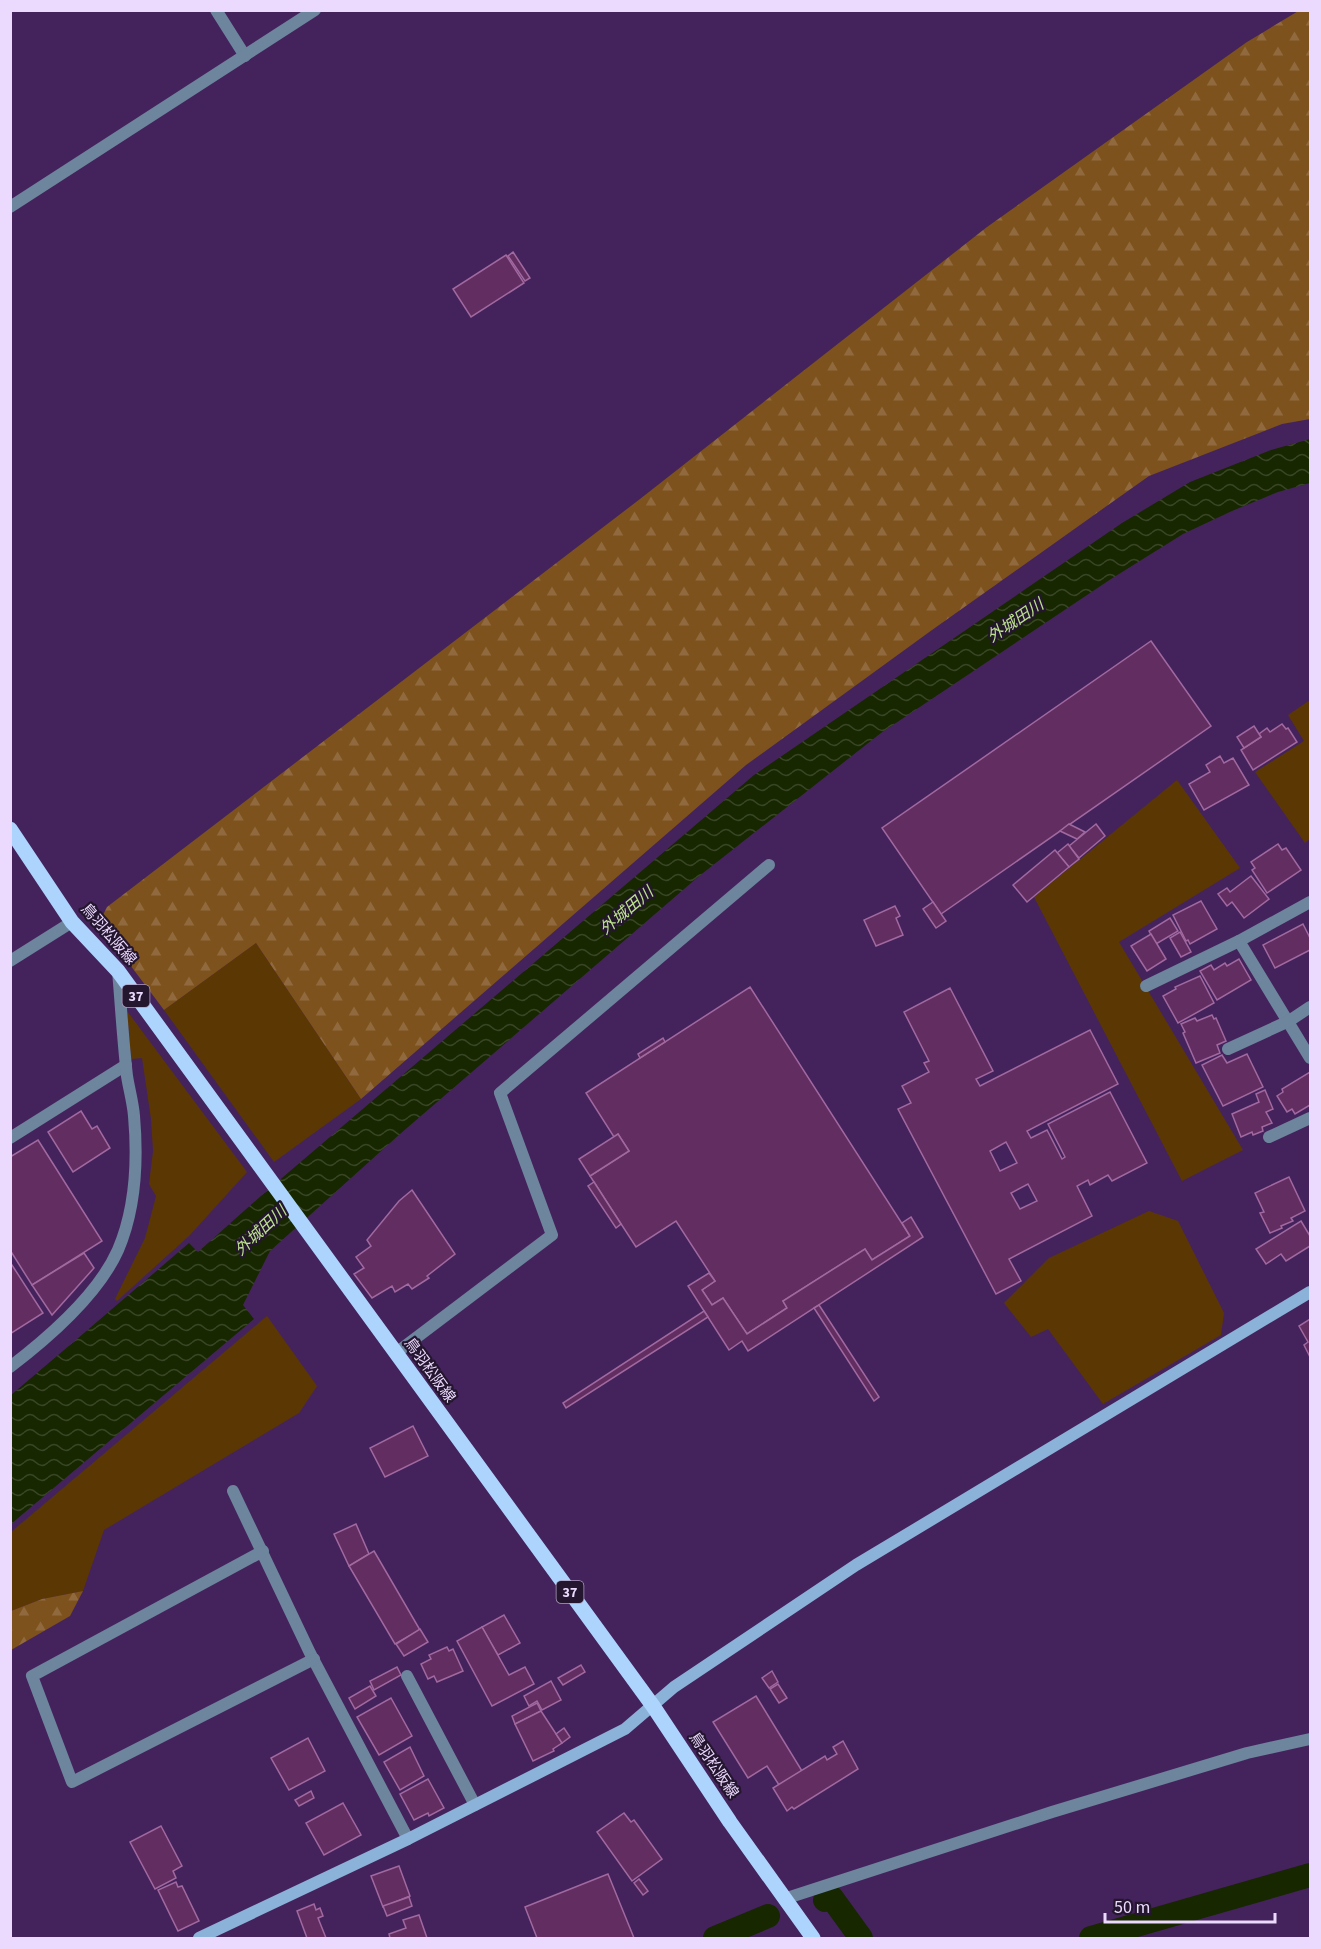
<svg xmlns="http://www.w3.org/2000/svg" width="1321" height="1949" viewBox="0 0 1321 1949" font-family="'Source Sans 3','Noto Sans JP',sans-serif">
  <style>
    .green { fill: #5b3704 }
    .forest { fill: url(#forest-firs) }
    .water { fill: url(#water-waves) }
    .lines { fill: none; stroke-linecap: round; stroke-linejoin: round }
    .canal { stroke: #172700; stroke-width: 24 }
    .building { fill: #622e61; stroke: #a1699f; stroke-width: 1.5; fill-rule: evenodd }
    .street { stroke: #6d859d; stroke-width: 12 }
    .secondary { stroke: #8bb2d9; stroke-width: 12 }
    .primary { stroke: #acd4fc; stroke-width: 15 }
    .labels { text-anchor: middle; stroke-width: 4.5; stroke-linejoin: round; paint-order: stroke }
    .shield { fill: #24162f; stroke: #b09fc0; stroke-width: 1.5 }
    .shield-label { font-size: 14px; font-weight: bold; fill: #ecdafe }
    .street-label { font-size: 15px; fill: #ecdafe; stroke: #24162f }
    .water-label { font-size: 16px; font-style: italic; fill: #bde38d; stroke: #24162f }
  </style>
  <defs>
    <pattern id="forest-firs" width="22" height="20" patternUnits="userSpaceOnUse" patternTransform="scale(1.5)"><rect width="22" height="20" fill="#7d521c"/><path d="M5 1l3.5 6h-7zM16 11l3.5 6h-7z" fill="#906a3e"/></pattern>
    <pattern id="water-waves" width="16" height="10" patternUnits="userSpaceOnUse" patternTransform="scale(1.5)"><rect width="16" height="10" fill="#172700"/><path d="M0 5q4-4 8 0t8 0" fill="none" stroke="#394626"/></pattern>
  </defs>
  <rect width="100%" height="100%" fill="#44235d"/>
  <g class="green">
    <polygon points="1310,700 1310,839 1305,843 1255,772 1304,741 1288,715"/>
    <polygon points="1177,780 1240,868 1119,942 1243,1150 1182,1181 1034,897"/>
    <polygon points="256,943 361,1099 274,1162 164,1010"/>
    <polygon points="127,1011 247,1172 190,1235 117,1301 115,1299 145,1238 156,1196 149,1184 153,1151 151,1119 142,1058 131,1059"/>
    <polygon points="1149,1211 1178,1221 1224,1313 1221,1335 1103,1404 1048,1329 1031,1337 1004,1303 1049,1258"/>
    <polygon points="267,1316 317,1386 299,1413 104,1530 83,1591 42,1599 11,1611 11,1532"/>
  </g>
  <g class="forest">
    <polygon points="1300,10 1310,11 1310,419 1282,424 1149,476 932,630 746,765 361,1099 256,943 164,1010 106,933 103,915 107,907 640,499 987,227 1247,42"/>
    <polygon points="83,1591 70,1616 11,1650 11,1611 42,1599"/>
  </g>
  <polygon class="water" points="1310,439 1310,483 1278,492 1232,511 1183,534 1111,579 881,733 698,877 400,1134 270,1251 243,1305 254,1319 11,1524 11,1395 77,1339 189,1243 198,1252 262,1195 754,775 1122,523 1190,482 1271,450"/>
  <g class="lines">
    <g class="canal">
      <polyline points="825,1900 832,1898 861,1938"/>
      <polyline points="715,1938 768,1916"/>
      <polyline points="1091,1938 1310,1875"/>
    </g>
  </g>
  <g class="building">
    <polygon points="513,252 530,278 525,281 508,256"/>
    <polygon points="506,255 524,283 471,317 453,289"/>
    <polygon points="1151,641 1211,726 941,914 882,828"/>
    <polygon points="1282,724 1286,729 1288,728 1297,742 1253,770 1241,750 1261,737 1259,734 1267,728 1270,732"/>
    <polygon points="1254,726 1261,737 1244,748 1237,737"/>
    <polygon points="1220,756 1224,763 1233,758 1249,785 1204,810 1189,784 1210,772 1206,765"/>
    <polygon points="1069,824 1085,832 1077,839 1060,831"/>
    <polygon points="1096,824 1105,836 1079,858 1069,846"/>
    <polygon points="1068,844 1079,859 1069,867 1057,853"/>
    <polygon points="1278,844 1282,850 1286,848 1301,870 1267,893 1252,870 1255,868 1251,862"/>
    <polygon points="1055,850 1069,867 1027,902 1013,885"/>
    <polygon points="1251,876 1269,899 1244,918 1232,902 1227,906 1218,894 1227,888 1230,892"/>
    <polygon points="1201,901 1217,929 1190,944 1188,940 1186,941 1173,915"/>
    <polygon points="933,902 946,921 936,928 923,909"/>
    <polygon points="895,906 900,916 896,918 903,935 876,946 864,920"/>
    <polygon points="1170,918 1178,931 1156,944 1149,931"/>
    <polygon points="1303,924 1310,938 1310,950 1275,968 1263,945"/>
    <polygon points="1180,932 1191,952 1181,957 1170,938"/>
    <polygon points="1151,934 1166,959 1147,971 1131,946"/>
    <polygon points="1239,959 1251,980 1217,1000 1200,971 1211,965 1214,970 1225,963 1227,966"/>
    <polygon points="1200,976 1214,1003 1178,1023 1163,996 1176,989 1175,987"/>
    <polygon points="750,987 910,1236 872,1260 865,1249 783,1301 787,1308 747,1334 723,1298 712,1305 702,1290 715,1281 676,1221 636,1247 590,1176 629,1151 618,1134 614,1137 586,1093"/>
    <path d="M950,988L993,1071L976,1079L980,1086L1090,1030L1118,1084L1027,1131L1031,1138L1047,1130L1062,1159L1065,1157L1048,1124L1110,1092L1147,1163L1112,1181L1108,1175L1090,1185L1088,1180L1077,1186L1092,1216L1009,1259L1021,1281L996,1294L898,1109L911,1103L902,1086L929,1072L924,1063L929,1061L904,1012ZM1006,1142L1017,1163L1000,1171L990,1151ZM1028,1184L1037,1201L1020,1209L1011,1193Z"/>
    <polygon points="1212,1015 1214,1019 1216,1018 1226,1041 1217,1045 1220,1053 1196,1063 1183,1033 1185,1032 1181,1024 1195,1018 1197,1021"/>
    <polygon points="663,1038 665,1042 640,1058 638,1054"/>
    <polygon points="1247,1054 1263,1087 1223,1106 1202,1065 1222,1055 1227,1063"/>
    <polygon points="1310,1072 1310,1105 1295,1114 1292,1109 1287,1112 1277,1096 1283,1092 1282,1089"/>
    <polygon points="1265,1090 1273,1109 1266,1112 1272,1123 1262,1127 1263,1131 1253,1135 1252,1132 1241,1137 1232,1114 1259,1102 1256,1094"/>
    <polygon points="81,1111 92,1129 97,1126 110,1148 73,1172 48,1132"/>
    <polygon points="618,1134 629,1151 590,1176 579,1159"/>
    <polygon points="38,1140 102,1241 32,1285 10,1250 10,1157"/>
    <polygon points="1289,1177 1305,1211 1291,1218 1293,1221 1281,1226 1282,1228 1270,1233 1260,1213 1264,1212 1255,1193"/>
    <polygon points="594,1182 621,1224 616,1228 588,1186"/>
    <polygon points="412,1190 455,1254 427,1276 429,1278 412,1289 408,1284 395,1292 392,1286 372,1298 354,1274 364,1268 356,1257 371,1246 367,1240 399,1201"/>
    <polygon points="911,1217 923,1237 748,1351 742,1341 729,1350 688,1286 709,1273 715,1281 702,1290 712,1305 723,1298 747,1334 787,1308 783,1301 865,1249 872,1260 910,1236 902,1223"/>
    <polygon points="1301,1221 1310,1236 1310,1246 1286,1261 1281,1254 1266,1264 1256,1249"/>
    <polygon points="84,1253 94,1268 52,1315 32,1285"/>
    <polygon points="10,1262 43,1313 10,1334"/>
    <polygon points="819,1305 879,1397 874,1401 814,1308"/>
    <polygon points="704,1311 708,1317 566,1408 563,1403"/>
    <polygon points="1310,1319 1310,1357 1304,1345 1308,1342 1299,1326"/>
    <polygon points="413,1426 428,1456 385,1477 370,1448"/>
    <polygon points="356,1524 369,1554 349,1566 334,1534"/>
    <polygon points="374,1551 420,1630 395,1644 349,1566"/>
    <polygon points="504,1615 520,1643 498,1655 482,1627"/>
    <polygon points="482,1627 509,1675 525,1667 534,1684 492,1706 457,1641"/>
    <polygon points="420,1629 428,1642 404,1656 396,1644"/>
    <polygon points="447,1647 449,1651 453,1649 463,1671 437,1682 434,1676 428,1679 421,1664 431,1659 429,1655"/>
    <polygon points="581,1665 585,1672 563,1685 558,1678"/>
    <polygon points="397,1667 401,1675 374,1690 370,1681"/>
    <polygon points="772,1671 778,1682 769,1688 762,1678"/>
    <polygon points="551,1681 561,1700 542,1710 537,1701 529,1706 524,1696"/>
    <polygon points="778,1684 787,1698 779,1703 770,1689"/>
    <polygon points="370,1686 376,1696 355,1709 349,1698"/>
    <polygon points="756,1696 802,1771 779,1785 767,1766 748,1778 713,1722"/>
    <polygon points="391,1698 412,1736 379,1755 357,1717"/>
    <polygon points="537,1703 541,1711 515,1724 512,1716"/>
    <polygon points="541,1711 562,1743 553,1749 554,1751 533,1761 515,1724"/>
    <polygon points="564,1728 570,1737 562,1743 556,1734"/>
    <polygon points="308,1738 325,1771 289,1790 271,1758"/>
    <polygon points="843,1741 858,1769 794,1809 792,1807 787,1811 773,1788 825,1756 827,1760 837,1754 833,1747"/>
    <polygon points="410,1747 424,1776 400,1790 384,1762"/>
    <polygon points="428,1779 444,1808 429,1816 428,1813 414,1820 400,1794"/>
    <polygon points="311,1791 314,1798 299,1806 295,1800"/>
    <polygon points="343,1803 361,1835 324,1855 306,1823"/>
    <polygon points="624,1813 631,1822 634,1820 662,1859 632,1881 597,1832"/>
    <polygon points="161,1826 182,1866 173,1871 176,1878 155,1889 130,1842"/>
    <polygon points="399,1866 410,1896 383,1907 371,1876"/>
    <polygon points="608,1874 634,1938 537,1938 525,1907"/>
    <polygon points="639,1879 648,1891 643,1895 634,1883"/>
    <polygon points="176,1882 178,1887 182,1886 199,1921 178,1931 158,1890"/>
    <polygon points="409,1897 412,1906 387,1916 383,1906"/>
    <polygon points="314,1904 316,1910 320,1908 323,1916 318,1918 326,1938 307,1938 297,1911"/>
    <polygon points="419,1915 427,1938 390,1938 389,1934 406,1928 403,1920"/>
  </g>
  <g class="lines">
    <g class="street">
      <polyline points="216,10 245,56"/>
      <polyline points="10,207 315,10"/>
      <polyline points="1310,902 1239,941 1310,1058"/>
      <polyline points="10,961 72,922"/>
      <polyline points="1146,986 1239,941"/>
      <polyline points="1228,1049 1289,1021 1310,1007"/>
      <polyline points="1269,1137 1310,1118"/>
      <polyline points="10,1138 126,1065"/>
      <polyline points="396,1353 552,1235 500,1093 769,865"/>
      <path d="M10,1367C48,1338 98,1295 118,1250C136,1208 138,1162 134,1116C133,1103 129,1089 127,1076C123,1041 121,1006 118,971"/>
      <polyline points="233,1491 310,1653 408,1839"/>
      <polyline points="263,1551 32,1676 72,1782 314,1659"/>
      <polyline points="407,1676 475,1805"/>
      <polyline points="784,1899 1052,1812 1247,1753 1310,1739"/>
    </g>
    <polyline class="secondary" points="199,1938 408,1839 625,1729 674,1687 856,1565 1310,1292"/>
    <polyline class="primary" points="10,829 72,922 118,971 653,1706 730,1822 813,1938"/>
  </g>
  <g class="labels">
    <g class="shield">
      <rect x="122.5" y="985" width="27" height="22" rx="4.5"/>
      <rect x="556.5" y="1581" width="27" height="22" rx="4.5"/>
    </g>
    <g class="shield-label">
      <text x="136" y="1001">37</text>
      <text x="570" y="1597">37</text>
    </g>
    <g class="street-label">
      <text transform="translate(109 934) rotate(49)" y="5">鳥羽松阪線</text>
      <text transform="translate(430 1370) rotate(54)" y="5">鳥羽松阪線</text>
      <text transform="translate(714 1765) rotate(56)" y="5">鳥羽松阪線</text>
    </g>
    <g class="water-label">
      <text transform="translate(1015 620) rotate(-34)" y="6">外城田川</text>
      <text transform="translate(626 910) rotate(-40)" y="6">外城田川</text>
      <text transform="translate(260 1230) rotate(-43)" y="6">外城田川</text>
    </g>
  </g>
  <rect width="1321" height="1949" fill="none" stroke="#ecdafe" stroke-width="24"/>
  <path d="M1105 1913v9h170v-9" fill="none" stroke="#ecdafe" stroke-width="3"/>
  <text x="1114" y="1913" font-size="18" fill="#ecdafe" stroke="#24162f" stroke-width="4.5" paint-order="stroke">50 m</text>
</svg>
